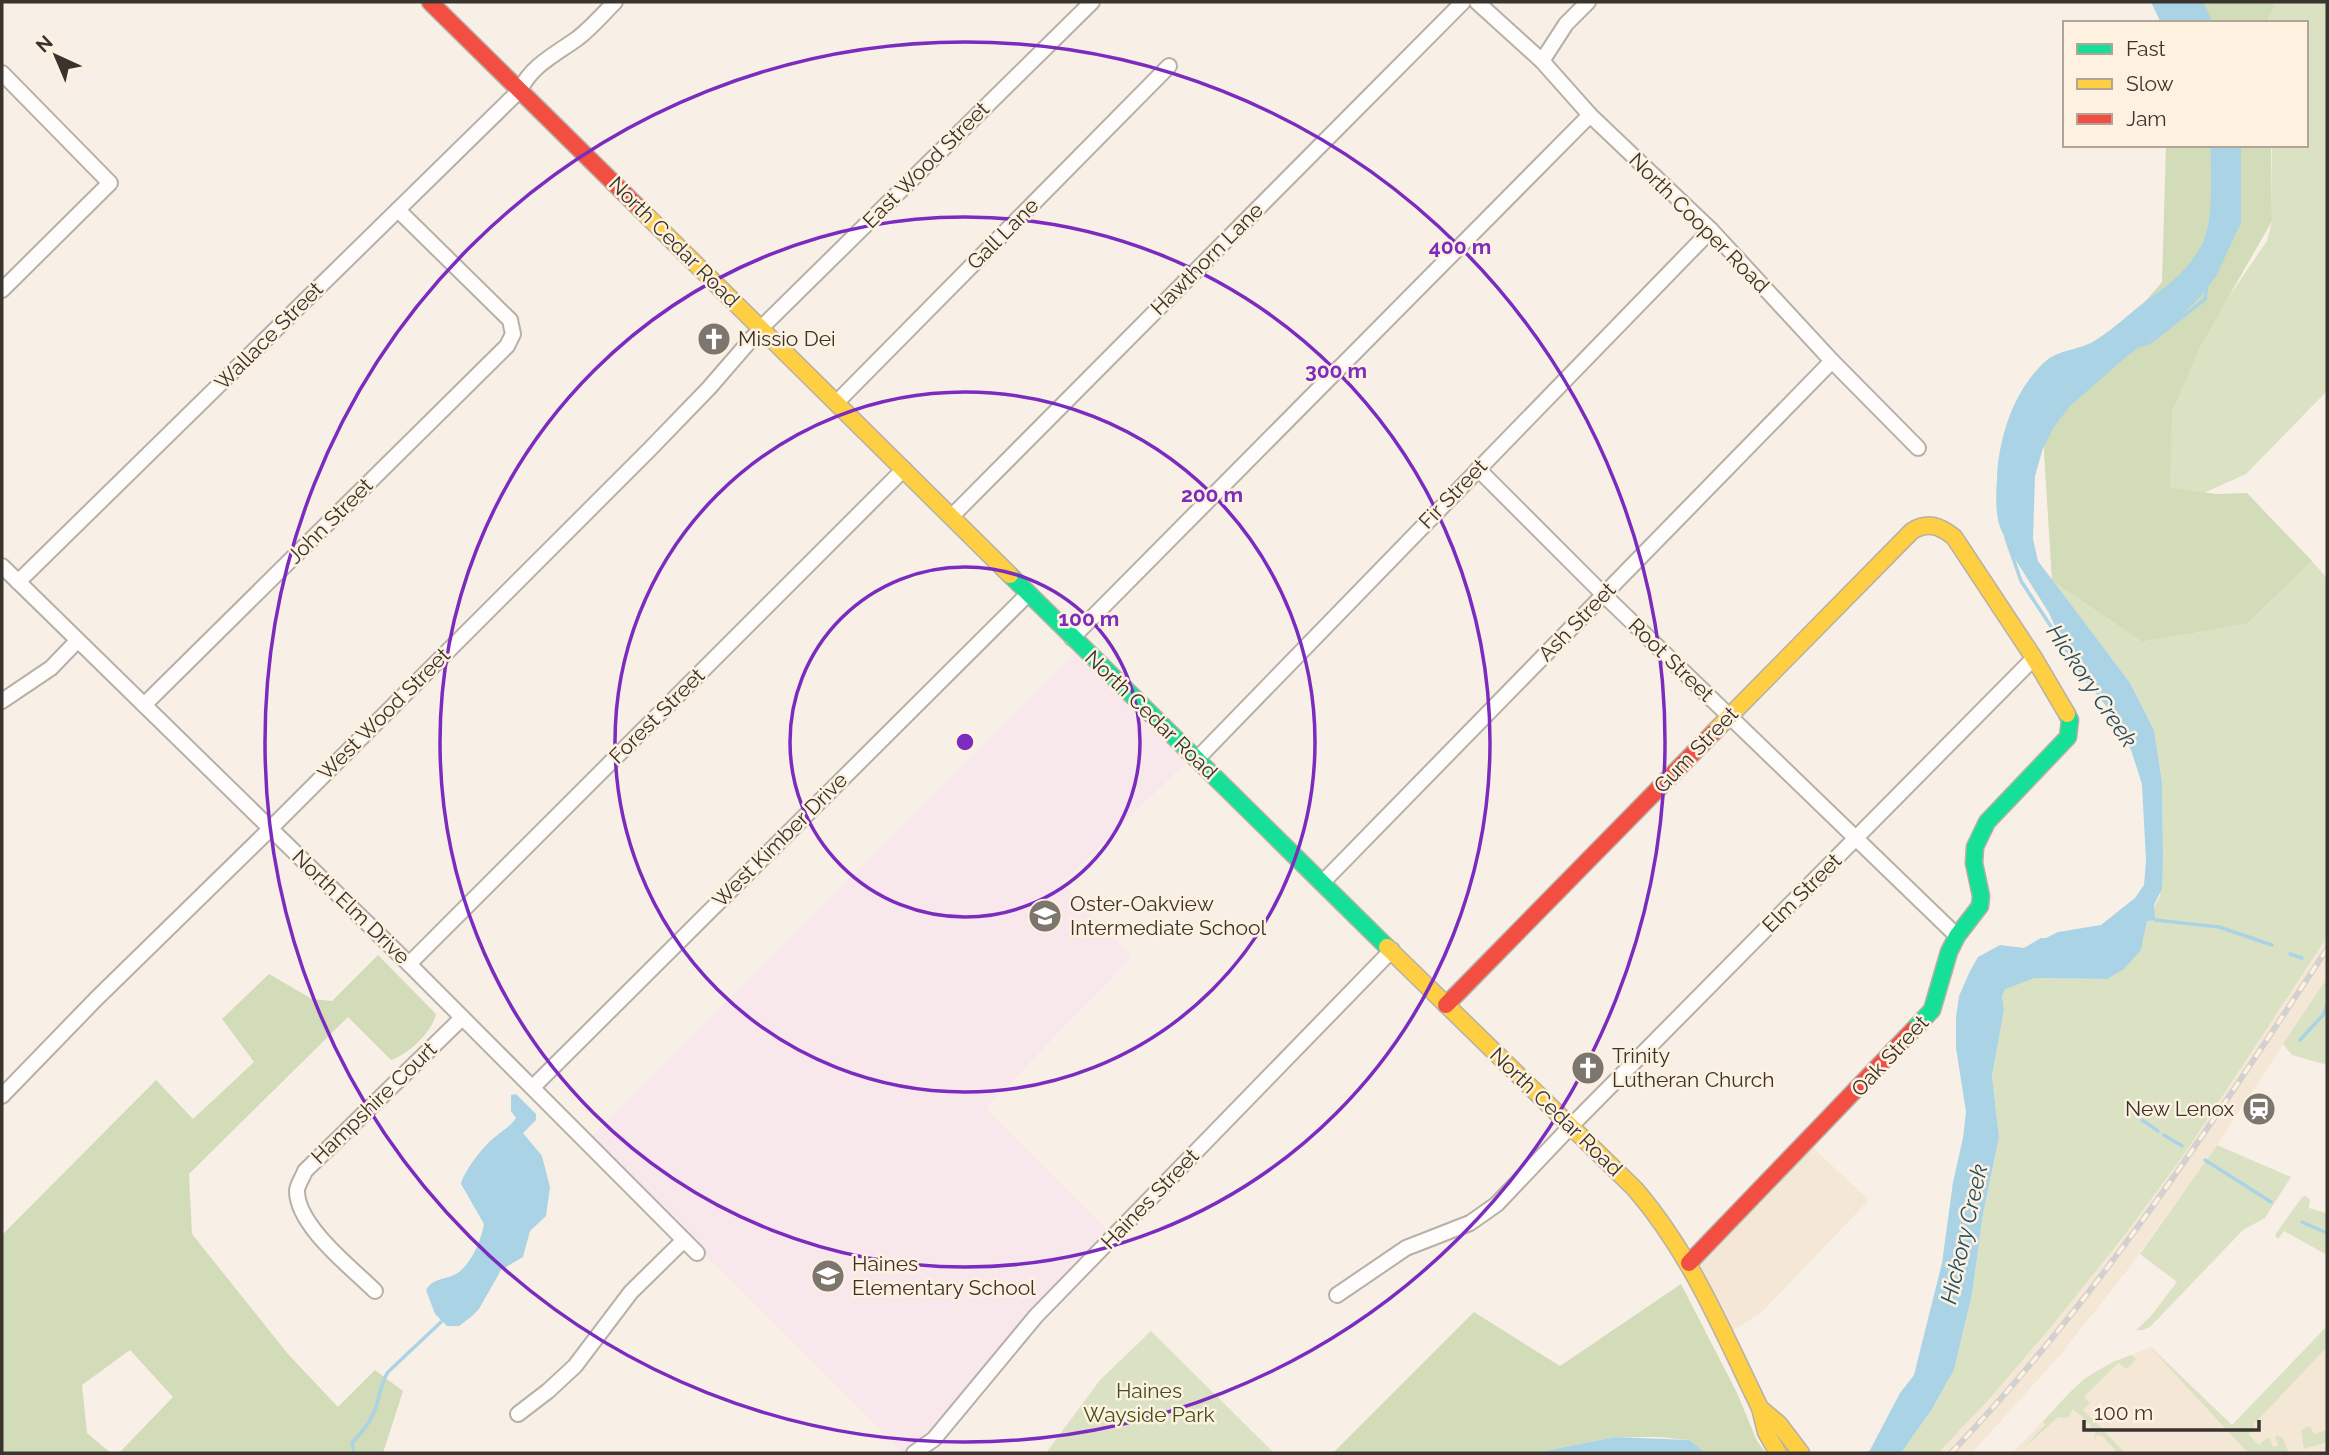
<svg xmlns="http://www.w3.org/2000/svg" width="2329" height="1455" viewBox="0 0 2329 1455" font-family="Raleway,sans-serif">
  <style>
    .built { fill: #f5e7d6 }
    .education { fill: #f8e8eb }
    .green { fill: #dae2c3 }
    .forest { fill: #d3dcb9 }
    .water { fill: #aad3e6 }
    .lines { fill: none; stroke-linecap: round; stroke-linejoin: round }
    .stream { stroke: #aad3e6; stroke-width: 3.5 }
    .street-casing { stroke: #b6b0a8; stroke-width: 18 }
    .fast-casing { stroke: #b6b0a8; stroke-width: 19 }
    .slow-casing { stroke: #b6b0a8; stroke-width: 19 }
    .jam-casing { stroke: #b6b0a8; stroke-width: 19 }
    .street { stroke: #fefdfb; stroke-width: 14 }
    .fast { stroke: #16e098; stroke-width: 16 }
    .slow { stroke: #ffcf43; stroke-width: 16 }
    .jam { stroke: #f24e42; stroke-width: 16 }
    .rail-casing { stroke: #d3d1cf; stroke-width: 6 }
    .rail { stroke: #fff1df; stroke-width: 3.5; stroke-dasharray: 10; stroke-linecap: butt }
    .ring { fill: none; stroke: #7b2cbf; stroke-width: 3.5 }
    .labels { text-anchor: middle; stroke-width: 5; stroke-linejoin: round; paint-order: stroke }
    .street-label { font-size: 21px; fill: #39342d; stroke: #fff1df }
    .poi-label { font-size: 21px; fill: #39342d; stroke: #fff1df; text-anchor: start }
    .park-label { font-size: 21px; fill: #3d5118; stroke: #fff1df }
    .water-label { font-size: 23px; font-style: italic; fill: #205067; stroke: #fff1df }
    .centre { fill: #7b2cbf; stroke: #fff1df; stroke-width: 3.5 }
    .ring-label { font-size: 21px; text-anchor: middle; font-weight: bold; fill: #7b2cbf; stroke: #fff1df; stroke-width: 5; stroke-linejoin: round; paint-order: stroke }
  </style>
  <rect width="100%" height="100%" fill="#f8f0e6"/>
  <g class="built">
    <polygon points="2327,930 2327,978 2217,1145 2129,1268 2060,1355 1972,1453 1924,1453"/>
    <polygon points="1808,1143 1869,1200 1761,1313 1724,1336 1690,1264"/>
    <polygon points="2152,1347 2232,1425 2244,1434 2327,1347 2327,1453 2012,1453 2083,1379 2114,1361"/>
  </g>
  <polygon class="education" points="1078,649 1191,758 1062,883 1132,957 986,1108 1112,1235 931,1438 908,1453 903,1453 589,1139"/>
  <g class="green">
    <polygon points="2270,2 2327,2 2327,391 2246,474 2195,497 2170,488 2162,440 2177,399 2210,324 2267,241 2272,221 2272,145 2306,145 2306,23 2269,23"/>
    <polygon points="2312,561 2327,578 2327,937 2187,1150 2127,1232 2051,1327 1991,1397 1938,1453 1901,1453 1932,1409 1954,1370 1972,1294 1983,1214 1999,1137 1992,1076 2004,1010 2002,996 2005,988 2035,978 2107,979 2141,950 2147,921 2160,896 2163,857 2162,782 2154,730 2130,683 2052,581 2142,642 2247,624"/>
    <polygon points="2327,978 2327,1065 2292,1055 2283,1044"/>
    <polygon points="2217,1145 2291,1177 2265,1218 2243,1230 2151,1326 2143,1330 2136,1330 2150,1317 2177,1282 2140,1254"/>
    <polygon points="2306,1196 2310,1200 2309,1208 2327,1213 2327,1255 2284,1231 2278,1239 2275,1235 2302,1197"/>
    <polygon points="2327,1326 2327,1347 2254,1424 2254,1428 2248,1434 2259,1445 2267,1438 2270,1438 2273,1447 2278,1445 2275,1436 2282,1437 2289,1453 2248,1453 2151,1348 2232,1425"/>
    <polygon points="1151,1331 1274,1453 1046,1453 1100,1380"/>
    <path d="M2131,1355L2136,1359L2127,1369L2118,1363L2084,1397L2090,1403L2083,1410L2102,1428H2105L2106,1433L2125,1453H2118L2102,1436L2097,1435L2093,1442L2096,1431L2090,1429L2091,1424L2084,1422L2081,1430L2084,1418L2073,1409L2068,1418L2058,1417L2018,1453L2045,1425L2043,1422C2074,1387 2086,1372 2131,1355Z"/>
    <polygon points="2307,1426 2311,1427 2314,1434 2327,1430 2327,1442 2304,1449 2301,1431"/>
  </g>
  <g class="forest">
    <polygon points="2160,2 2275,2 2267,23 2164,23"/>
    <polygon points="2166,145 2271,145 2272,221 2201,345 2172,412 2170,488 2217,494 2247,493 2312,561 2247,624 2142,642 2052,581 2042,420 2162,282"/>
    <path d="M378,955L436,1014C432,1032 409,1054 391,1060L348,1017L189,1174L192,1234L288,1354L338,1407L375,1370L403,1391L383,1453H119L173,1397L130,1350L82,1385L87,1433L111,1453H2V1235L156,1080L193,1119L254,1062L222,1019L269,974L312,999L332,1001Z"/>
    <polygon points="1681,1284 1737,1393 1757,1441 1766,1453 1706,1453 1689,1440 1659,1437 1615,1437 1534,1453 1333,1453 1474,1312 1560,1366"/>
  </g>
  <g class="water">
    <polygon points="2151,2 2203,2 2213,23 2161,23"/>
    <path d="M2211,145H2241V223L2216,276L2200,297L2179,318L2127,356L2069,407L2054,427L2043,448L2035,476L2033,539L2038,561L2130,683L2154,730L2162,782L2163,857L2162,889L2154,905L2155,920L2147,921L2141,950L2124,969L2107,979L2035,978L2005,989L2002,996L2004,1010L1992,1076L1999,1137L1983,1214L1972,1294L1954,1370L1932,1409L1901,1453H1866L1870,1450L1900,1393L1914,1375L1942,1263L1953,1182L1963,1138L1966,1112L1956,1048V1017L1959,996L1970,971L1978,957L2000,945L2024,948L2041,938H2046L2058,932L2101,925L2135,898L2144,885L2146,861L2142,784L2131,750L2094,680L2085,665L2058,633L2049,613L2010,551C2009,542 2003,536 2000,527C1995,513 1996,494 1997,480C1998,438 2014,388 2047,360C2061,349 2081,350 2096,340C2115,328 2132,311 2150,298C2172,283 2193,265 2204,240C2214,215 2210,173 2211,145Z"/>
    <path d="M516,1094L536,1114V1120L523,1133L542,1156L550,1187L546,1216L530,1231L523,1257L501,1270L479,1309L471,1317L459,1326H447L435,1314L426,1290C433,1278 444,1280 456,1274C471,1265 481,1241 484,1224L461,1184C464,1171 484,1145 495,1137C503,1130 510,1127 516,1118L511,1111V1095Z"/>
    <polygon points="1615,1437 1689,1440 1706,1453 1534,1453"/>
  </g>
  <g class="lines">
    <g class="stream">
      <polyline points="2137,346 2149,343 2205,299 2207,285"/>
      <polyline points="2006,538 2021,581 2081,672 2109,707"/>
      <polyline points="2155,920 2219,927 2272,945"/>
      <polyline points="2290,954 2302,958"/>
      <polyline points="2300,1040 2324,1014 2327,1004"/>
      <polyline points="2142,1120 2158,1131"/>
      <polyline points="2164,1135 2182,1146"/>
      <polyline points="2205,1160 2271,1202"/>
      <polyline points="2302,1222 2327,1233"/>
      <path d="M354,1453L352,1443C361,1433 370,1423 375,1410C380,1396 380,1384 388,1372L441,1322"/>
    </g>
    <defs>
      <g id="street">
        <polyline points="1477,2 1542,61 1590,115 1711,230 1832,361 1918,448"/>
        <polyline points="1542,61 1566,24 1588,2"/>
        <polyline points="2,73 110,183 2,290"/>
        <polyline points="837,402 1169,66"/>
        <polyline points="1478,469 1604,595 1957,936"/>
        <polyline points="952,516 1463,2"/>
        <polyline points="2,566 409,964 697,1253"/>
        <path d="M18,582L520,90C532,65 556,54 578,38C591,28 603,14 615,2"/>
        <polyline points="1072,638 1590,115"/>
        <polyline points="2,701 51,668 77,641"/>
        <polyline points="144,705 507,346 513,334 510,320 398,210"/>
        <polyline points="1197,759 1711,230"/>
        <polyline points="1322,883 1832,361"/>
        <polyline points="409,964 904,469"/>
        <polyline points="533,1087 1028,594"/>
        <polyline points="2,1096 96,999 270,829 650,449 709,388 761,328 1092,2"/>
        <path d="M375,1291C352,1268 297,1226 297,1191C297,1185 303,1177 305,1171L462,1018"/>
        <polyline points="1337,1295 1406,1248 1470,1223 1497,1204 1570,1127 2034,658"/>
        <polyline points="518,1414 548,1391 575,1366 631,1292 684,1240"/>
        <polyline points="914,1453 934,1439 1036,1316 1392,950"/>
      </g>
      <g id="fast">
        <polyline points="1010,575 1387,947"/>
        <polyline points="1913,1030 1932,1010 1949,952 1957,936 1980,906 1981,896 1974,863 1975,847 1987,822 2068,737 2070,720 2067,714"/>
      </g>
      <g id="slow">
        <polyline points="636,205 1010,575"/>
        <path d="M1713,733L1912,531C1928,521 1940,526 1954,537L2034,658L2067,714"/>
        <path d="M1387,947L1635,1189C1691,1254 1723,1332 1760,1408L1766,1432L1778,1453"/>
        <polyline points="1760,1408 1779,1424 1801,1453"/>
      </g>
      <g id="jam">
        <polyline points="430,2 636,205"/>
        <polyline points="1446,1005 1713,733"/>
        <polyline points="1689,1263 1913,1030"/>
      </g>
    </defs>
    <use href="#street" class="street-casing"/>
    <use href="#fast" class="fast-casing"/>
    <use href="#slow" class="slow-casing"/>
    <use href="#jam" class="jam-casing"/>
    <use href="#street" class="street"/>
    <use href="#fast" class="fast"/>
    <use href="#slow" class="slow"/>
    <use href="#jam" class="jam"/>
    <defs>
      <path id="rail" d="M1951,1453C2098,1299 2210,1126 2327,949"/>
    </defs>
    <use href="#rail" class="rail-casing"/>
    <use href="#rail" class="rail"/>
  </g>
  <g class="ring">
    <circle cx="965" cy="742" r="175"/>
    <circle cx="965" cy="742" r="350"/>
    <circle cx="965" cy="742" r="525"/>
    <circle cx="965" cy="742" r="700"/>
  </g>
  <defs>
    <symbol id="church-disc" viewBox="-11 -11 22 22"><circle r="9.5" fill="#7c766e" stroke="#fff1df"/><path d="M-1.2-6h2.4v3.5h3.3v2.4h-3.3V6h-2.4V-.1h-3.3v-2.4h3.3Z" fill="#fff"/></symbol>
    <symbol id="school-disc" viewBox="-11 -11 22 22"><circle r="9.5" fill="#7c766e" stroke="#fff1df"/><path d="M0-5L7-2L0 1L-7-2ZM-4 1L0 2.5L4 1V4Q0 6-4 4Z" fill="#fff"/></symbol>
    <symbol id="station-disc" viewBox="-11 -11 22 22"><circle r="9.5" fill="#7c766e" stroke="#fff1df"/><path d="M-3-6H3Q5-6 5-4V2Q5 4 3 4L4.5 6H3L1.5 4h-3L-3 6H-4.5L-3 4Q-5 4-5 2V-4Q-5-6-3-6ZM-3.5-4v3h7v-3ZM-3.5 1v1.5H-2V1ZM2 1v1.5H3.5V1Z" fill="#fff"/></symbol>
  </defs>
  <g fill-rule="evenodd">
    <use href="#church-disc" x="695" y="320" width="38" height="38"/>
    <use href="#school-disc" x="1026" y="897" width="38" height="38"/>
    <use href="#church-disc" x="1569" y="1049" width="38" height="38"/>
    <use href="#station-disc" x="2240" y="1090" width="38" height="38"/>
    <use href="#school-disc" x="809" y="1257" width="38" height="38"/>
  </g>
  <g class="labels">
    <g class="street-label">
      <text transform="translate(926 165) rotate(-45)" y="7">East Wood Street</text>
      <text transform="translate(1699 223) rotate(45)" y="7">North Cooper Road</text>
      <text transform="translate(1003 234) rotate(-45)" y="7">Gall Lane</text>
      <text transform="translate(674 242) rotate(45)" y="7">North Cedar Road</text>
      <text transform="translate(1207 259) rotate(-45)" y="7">Hawthorn Lane</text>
      <text transform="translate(269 336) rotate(-45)" y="7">Wallace Street</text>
      <text transform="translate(1453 494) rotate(-46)" y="7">Fir Street</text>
      <text transform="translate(330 521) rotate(-45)" y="7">John Street</text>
      <text transform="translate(1577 622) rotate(-46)" y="7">Ash Street</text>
      <text transform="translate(1671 660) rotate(44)" y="7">Root Street</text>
      <text transform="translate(384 714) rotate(-45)" y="7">West Wood Street</text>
      <text transform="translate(1151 715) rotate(44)" y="7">North Cedar Road</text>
      <text transform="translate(657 716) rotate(-45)" y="7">Forest Street</text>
      <text transform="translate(1696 750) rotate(-46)" y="7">Gum Street</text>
      <text transform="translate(780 840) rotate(-45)" y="7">West Kimber Drive</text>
      <text transform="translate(1802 893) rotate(-45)" y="7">Elm Street</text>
      <text transform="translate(351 907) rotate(44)" y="7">North Elm Drive</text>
      <text transform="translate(1890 1056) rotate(-47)" y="7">Oak Street</text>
      <text transform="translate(374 1103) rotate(-44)" y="7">Hampshire Court</text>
      <text transform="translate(1556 1112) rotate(44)" y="7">North Cedar Road</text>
      <text transform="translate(1150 1199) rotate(-46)" y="7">Haines Street</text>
    </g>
    <g class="poi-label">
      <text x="738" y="346">Missio Dei</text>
      <text x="1070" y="911">Oster-Oakview<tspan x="1070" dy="24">Intermediate School</tspan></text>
      <text x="1612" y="1063">Trinity<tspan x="1612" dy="24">Lutheran Church</tspan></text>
      <text x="2234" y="1116" text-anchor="end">New Lenox</text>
      <text x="852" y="1271">Haines<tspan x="852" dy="24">Elementary School</tspan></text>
    </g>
    <g class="park-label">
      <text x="1149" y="1398">Haines<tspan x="1149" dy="24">Wayside Park</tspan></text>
    </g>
    <g class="water-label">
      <text transform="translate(2092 686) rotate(56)" y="8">Hickory Creek</text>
      <text transform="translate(1964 1234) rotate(-77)" y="8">Hickory Creek</text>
    </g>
  </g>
  <circle cx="965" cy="742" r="10" class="centre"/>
  <g class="ring-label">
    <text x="1460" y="254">400 m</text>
    <text x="1336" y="378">300 m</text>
    <text x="1212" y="502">200 m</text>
    <text x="1089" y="626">100 m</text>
  </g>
  <rect width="2329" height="1455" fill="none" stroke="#39342d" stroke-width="7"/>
  <rect x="2063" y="21" width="245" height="126" fill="#fff1df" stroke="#b0a598" stroke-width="2"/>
  <rect x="2077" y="44" width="35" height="10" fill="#16e098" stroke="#b0a598" stroke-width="2"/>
  <text x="2126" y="56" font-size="21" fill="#39342d">Fast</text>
  <rect x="2077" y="79" width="35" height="10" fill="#ffcf43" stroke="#b0a598" stroke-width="2"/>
  <text x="2126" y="91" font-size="21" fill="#39342d">Slow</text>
  <rect x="2077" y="114" width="35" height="10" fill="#f24e42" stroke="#b0a598" stroke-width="2"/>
  <text x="2126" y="126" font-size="21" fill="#39342d">Jam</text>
  <g transform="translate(56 56) rotate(316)" stroke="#fff1df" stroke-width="5" paint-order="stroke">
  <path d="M0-5L12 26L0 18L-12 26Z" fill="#39342d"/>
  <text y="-10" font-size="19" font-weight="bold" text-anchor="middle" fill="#39342d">N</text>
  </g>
  <path d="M2084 1420v10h175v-10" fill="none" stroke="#39342d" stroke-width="3.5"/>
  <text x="2094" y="1420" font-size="21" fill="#39342d" stroke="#fff1df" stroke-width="5" paint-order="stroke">100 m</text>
</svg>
